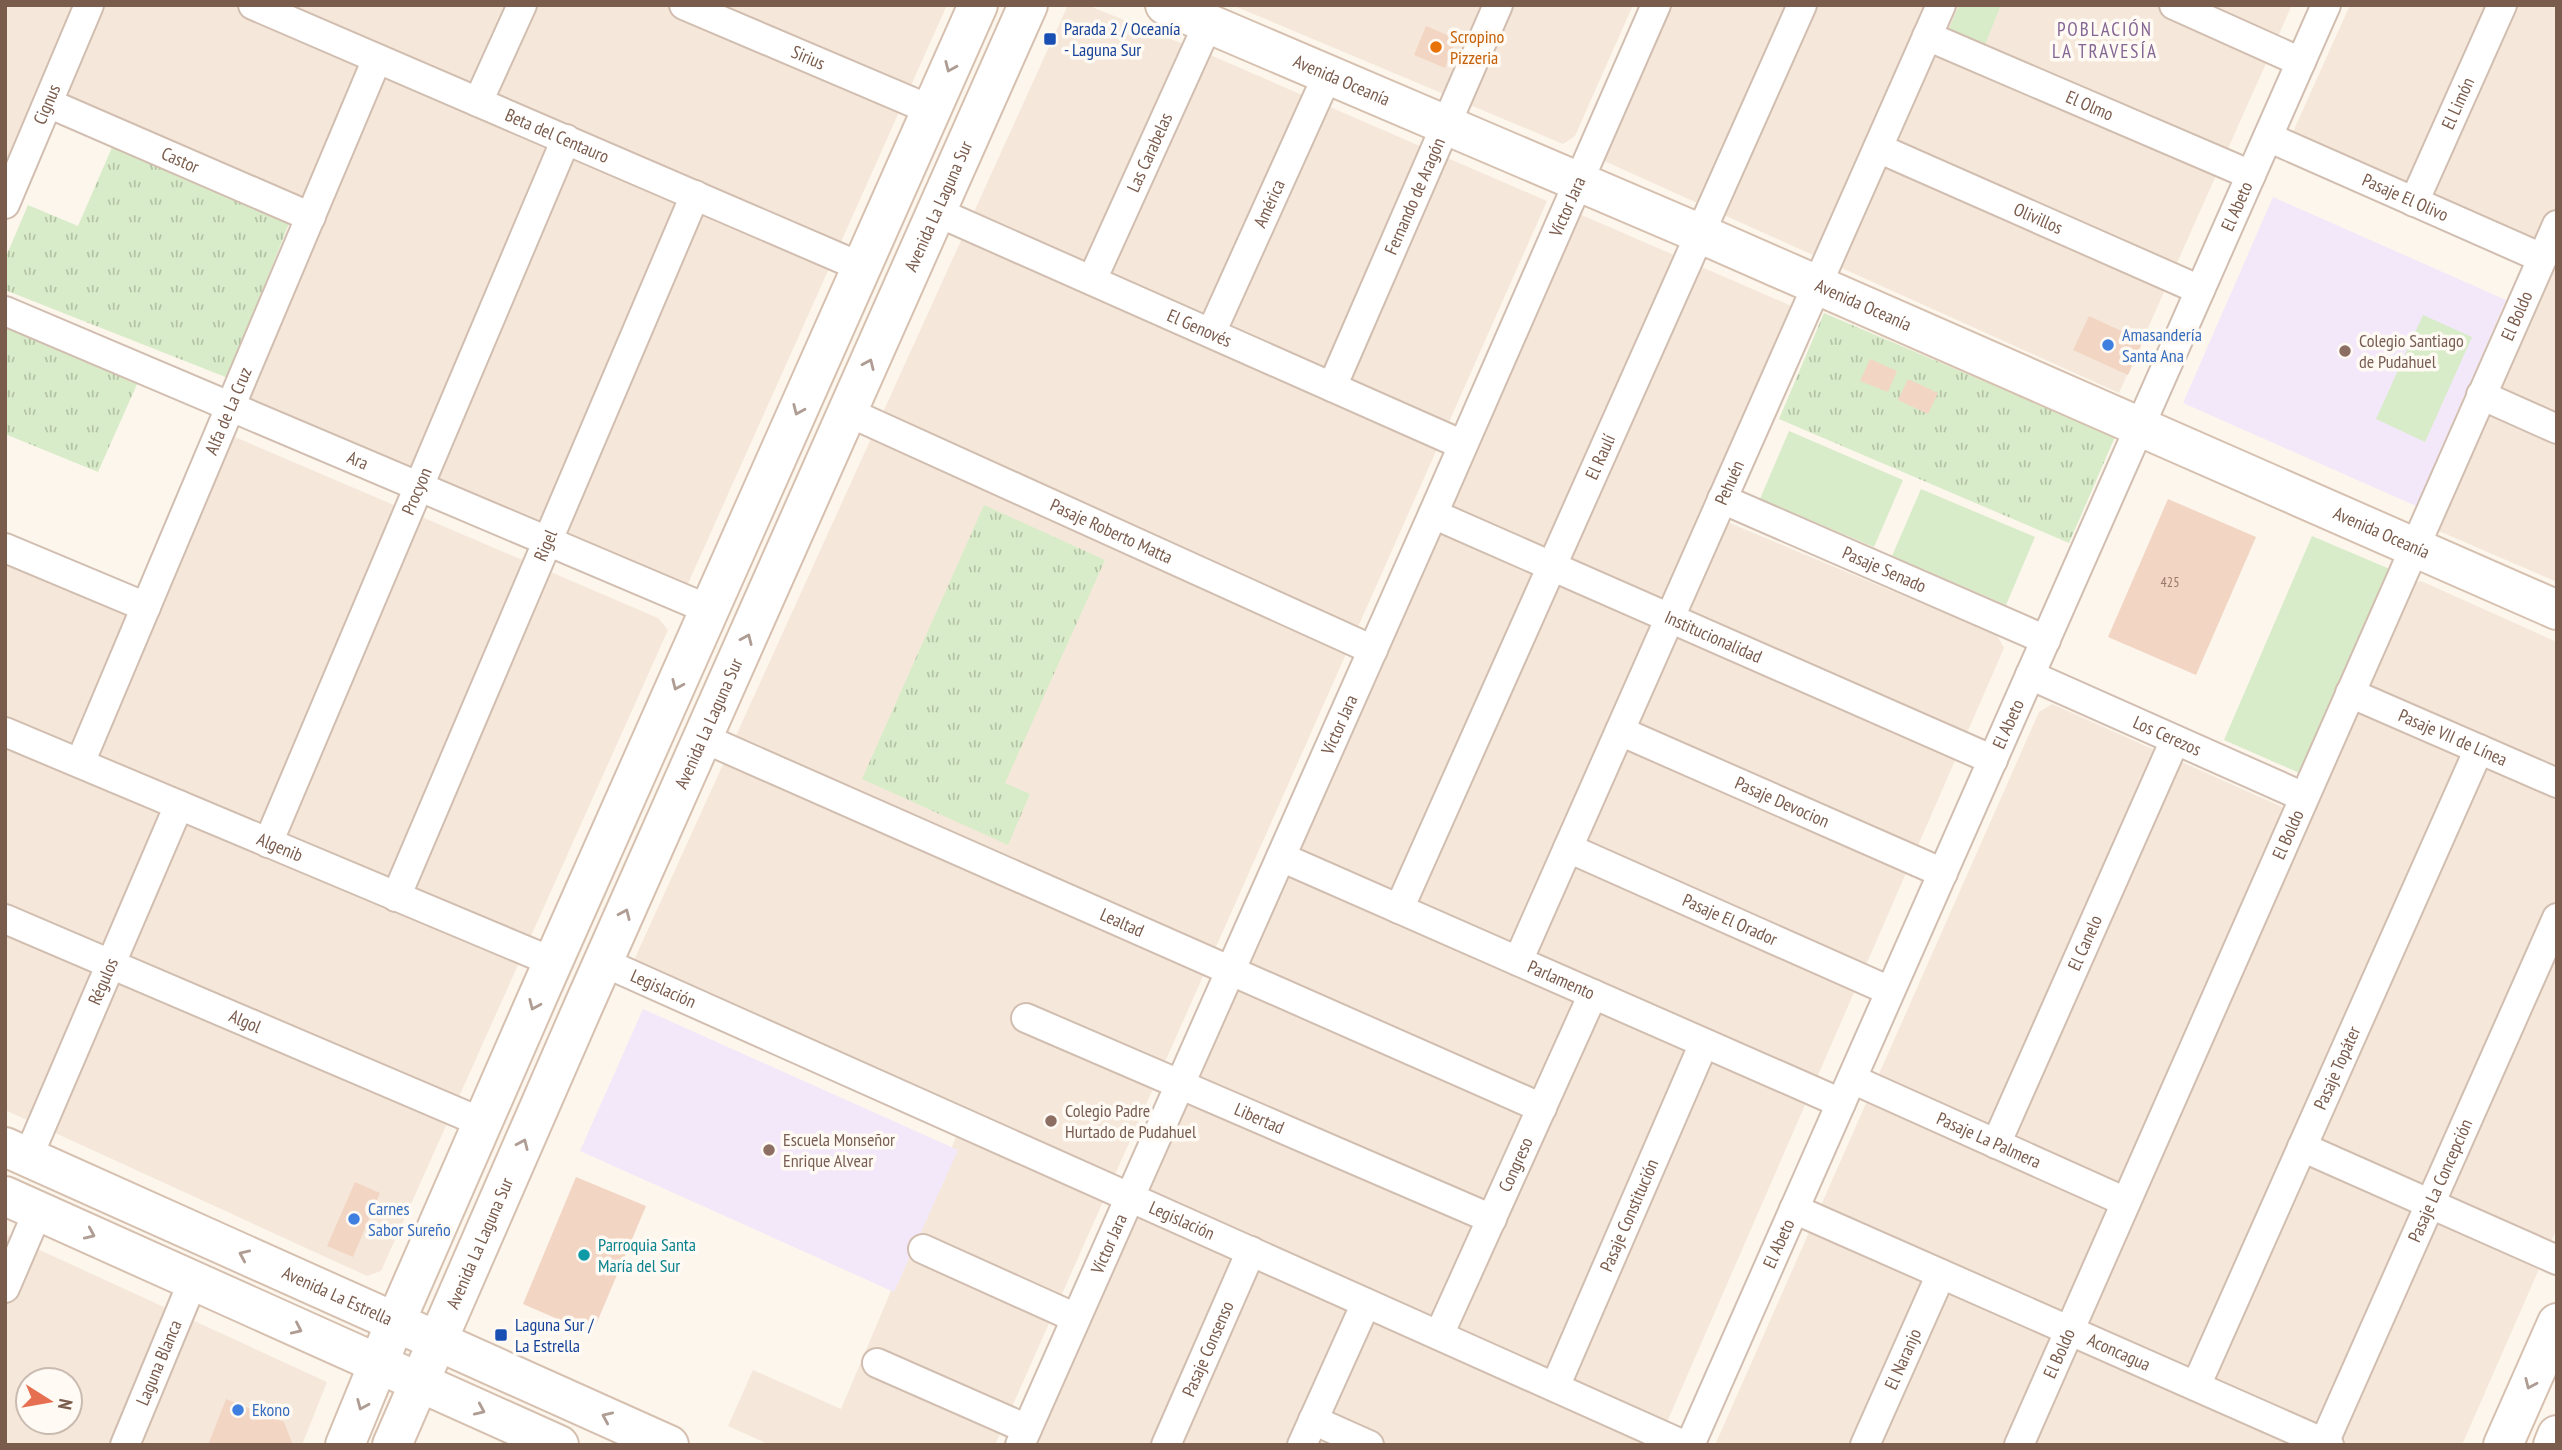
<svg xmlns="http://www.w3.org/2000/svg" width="2562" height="1450" viewBox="0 0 2562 1450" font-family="'PT Sans Narrow',sans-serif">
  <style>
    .residential { fill: #f5e8da; fill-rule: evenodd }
    .education { fill: #f3e8fa }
    .grass { fill: #d8ecc9 }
    .park { fill: url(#park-tufts) }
    .building { fill: #f3d5c3 }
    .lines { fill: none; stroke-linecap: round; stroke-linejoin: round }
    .street-casing { stroke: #d1beb0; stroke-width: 32 }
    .secondary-casing { stroke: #d6c0b0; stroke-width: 42 }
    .street { stroke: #fff; stroke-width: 28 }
    .secondary { stroke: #fff; stroke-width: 38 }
    .oneway { stroke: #af9d94 }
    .transit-dot { fill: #1a4fb4; stroke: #fffaf3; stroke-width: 2.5 }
    .food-dot { fill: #e8710a; stroke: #fffaf3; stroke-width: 2.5 }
    .shop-dot { fill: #3f7fe0; stroke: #fffaf3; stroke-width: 2.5 }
    .education-dot { fill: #8d6e63; stroke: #fffaf3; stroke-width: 2.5 }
    .culture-dot { fill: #0f9aa8; stroke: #fffaf3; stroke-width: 2.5 }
    .labels { text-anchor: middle; stroke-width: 7; stroke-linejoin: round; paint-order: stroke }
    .number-label { font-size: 14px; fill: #987a6a }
    .transit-label { font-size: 18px; fill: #164399; stroke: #fffaf3; text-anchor: start }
    .food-label { font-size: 18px; fill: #c56008; stroke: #fffaf3; text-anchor: start }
    .street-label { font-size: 18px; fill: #7a5c4d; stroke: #fffaf3 }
    .shop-label { font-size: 18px; fill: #366cbe; stroke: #fffaf3; text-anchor: start }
    .education-label { font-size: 18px; fill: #785e54; stroke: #fffaf3; text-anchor: start }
    .culture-label { font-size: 18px; fill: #0d838f; stroke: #fffaf3; text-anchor: start }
    .neighbourhood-label { font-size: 19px; letter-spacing: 2px; fill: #846695; stroke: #fffaf3 }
  </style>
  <defs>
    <pattern id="park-tufts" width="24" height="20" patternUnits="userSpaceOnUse" patternTransform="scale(1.75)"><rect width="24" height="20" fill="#d8ecc9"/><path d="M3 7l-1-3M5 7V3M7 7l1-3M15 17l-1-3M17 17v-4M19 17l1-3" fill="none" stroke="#b4c2a5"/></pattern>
  </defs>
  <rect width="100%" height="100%" fill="#fdf6ec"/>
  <g class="residential">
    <polygon points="5,5 73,5 5,165"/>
    <polygon points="106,5 947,5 686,588 259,407 248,396 323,213 63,106"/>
    <polygon points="1068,5 1087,5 1208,54 1547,201 995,1445 770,1445 728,1426 753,1370 841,1409 965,1116 630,969"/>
    <polygon points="1232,5 1633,5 1575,136 1563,144"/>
    <polygon points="1670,5 2292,5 2119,393 1602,160"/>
    <polygon points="2350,5 2557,5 2557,582 2434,529 2555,249 2292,134"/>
    <polygon points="1577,213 1794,307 1701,511 1997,635 2004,648 1657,1445 1037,1445"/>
    <polygon points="235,437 658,618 668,630 381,1271 367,1276 5,1110 5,562 146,623 227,438"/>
    <polygon points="2421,581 2557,642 2557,1228 2462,1445 1715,1445 2039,712 2052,704 2305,817 2405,584"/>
    <path d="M5,1234L327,1382L302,1445H5ZM28,1380H70V1422H28Z"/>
  </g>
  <g class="education">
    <polygon points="2273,197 2506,300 2416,506 2183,403"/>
    <polygon points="643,1009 958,1150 894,1292 580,1151"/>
  </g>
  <g class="grass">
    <polygon points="1959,5 2001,5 1984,47 1948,31"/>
    <polygon points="2423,315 2472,337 2425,442 2376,419"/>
    <polygon points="1789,431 1903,480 1874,547 1760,499"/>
    <polygon points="1921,489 2035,537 2006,605 1892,556"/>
    <polygon points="2312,536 2392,570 2304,775 2224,740"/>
  </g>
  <g class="park">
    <polygon points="113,145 290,221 228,378 5,290 5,259 28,205 78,226"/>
    <polygon points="1824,313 2115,437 2069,543 1779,419"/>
    <polygon points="5,327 138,382 98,472 5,434"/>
    <polygon points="984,505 1105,560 1005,783 1030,794 1008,845 862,779"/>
  </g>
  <g class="building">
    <polygon points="1426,26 1457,39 1445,68 1414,55"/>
    <polygon points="2089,316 2143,341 2128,375 2073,350"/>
    <polygon points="1870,359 1897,371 1888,392 1860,381"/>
    <polygon points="1908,379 1938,393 1928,414 1898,400"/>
    <polygon points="2168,499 2256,537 2196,675 2108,637"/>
    <polygon points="576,1177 646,1206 592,1334 523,1304"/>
    <polygon points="355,1182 380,1193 353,1257 327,1246"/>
    <polygon points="226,1399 284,1422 293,1445 208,1445"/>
  </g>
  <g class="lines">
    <defs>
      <g id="street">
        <path id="s1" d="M253,5L861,267"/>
        <path id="s2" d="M684,5L931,110"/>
        <polyline points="2174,5 2301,62"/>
        <path id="s3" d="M1927,36L2251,175"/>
        <polyline points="478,102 522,5"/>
        <path id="s4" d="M48,103L311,217"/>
        <path id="s5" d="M2268,137L2542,258"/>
        <path id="s6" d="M1878,148L2200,290"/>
        <path id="s7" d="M2414,202L2502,5"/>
        <path id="s8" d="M5,204L89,5"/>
        <path id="s9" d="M937,212L1463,445"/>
        <path id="s10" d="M1092,280L1208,24"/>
        <path id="s11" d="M5,311L710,610"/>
        <path id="s12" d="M1211,333L1328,74"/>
        <path id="s13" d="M1332,387L1498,5"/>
        <polyline points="2481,395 2557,429"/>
        <path id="s14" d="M848,412L1373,650"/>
        <path id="s15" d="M1722,499L2046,640"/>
        <path id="s16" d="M1433,514L1993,760"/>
        <polyline points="5,548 146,607"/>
        <path id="s17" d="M2030,675L2304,797"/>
        <path id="s18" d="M2350,693L2557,783"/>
        <path id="s19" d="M1620,731L1943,873"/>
        <path id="s20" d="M5,732L553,962"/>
        <path id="s21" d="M703,738L1542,1108"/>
        <path id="s22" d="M80,763L377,59"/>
        <path id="s23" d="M268,843L566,139"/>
        <path id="s24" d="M1568,848L1890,991"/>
        <path id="s25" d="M1281,857L1841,1103"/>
        <path id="s26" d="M396,897L695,195"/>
        <path id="s27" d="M1399,909L1802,5"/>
        <path id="s28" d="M5,919L483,1123"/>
        <path id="s29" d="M1518,961L1941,5"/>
        <path id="s30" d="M603,962L1684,1445"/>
        <path id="s31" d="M1026,1018L1492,1219"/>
        <path id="s32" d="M1852,1079L2126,1202"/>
        <path id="s33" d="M1996,1144L2175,740"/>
        <polyline points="2302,1147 2557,1260"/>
        <path id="s34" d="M28,1157L179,805"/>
        <path id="s35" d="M1794,1209L2329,1445"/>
        <polyline points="923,1249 1076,1318"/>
        <polyline points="5,1288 38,1211"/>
        <path id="s36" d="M1439,1335L1593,994"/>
        <polyline points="877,1363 1027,1429"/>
        <path id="s37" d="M2196,1386L2479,749"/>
        <path id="s38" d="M1555,1387L1704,1043"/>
        <polyline points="1313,1420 1369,1445"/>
        <path id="s39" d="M2324,1443L2557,918"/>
        <path id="s40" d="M125,1445L193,1281"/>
        <path id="s41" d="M1020,1445L1433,514L1656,5"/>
        <path id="s42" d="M1166,1445L1251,1251"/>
        <polyline points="1302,1445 1366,1303"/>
        <path id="s43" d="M1690,1445L2326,5"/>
        <path id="s44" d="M1865,1445L1941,1274"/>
        <path id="s45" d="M2019,1445L2557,225"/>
      </g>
      <g id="secondary">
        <path id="s46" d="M1165,5L1701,234L2557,610"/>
        <path id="s47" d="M5,1147L669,1445"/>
        <polyline points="5,1196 559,1445"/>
        <polyline points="345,1445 395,1323 541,989 978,5"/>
        <path id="s48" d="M392,1445L583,1007L1028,5"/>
        <polyline points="2503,1445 2557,1323"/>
        <polyline points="2553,1445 2557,1435"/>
      </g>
    </defs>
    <use href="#street" class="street-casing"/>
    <use href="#secondary" class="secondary-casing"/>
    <use href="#street" class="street"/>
    <use href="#secondary" class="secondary"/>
  </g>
  <defs><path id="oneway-chevron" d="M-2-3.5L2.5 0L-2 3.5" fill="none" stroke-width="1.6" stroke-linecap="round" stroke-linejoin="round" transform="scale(1.75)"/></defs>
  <g class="oneway">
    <use href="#oneway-chevron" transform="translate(950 67) rotate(114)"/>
    <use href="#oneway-chevron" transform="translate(869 364) rotate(-66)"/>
    <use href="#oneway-chevron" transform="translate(798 410) rotate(114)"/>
    <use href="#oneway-chevron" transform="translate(747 639) rotate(-66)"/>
    <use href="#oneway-chevron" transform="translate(677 685) rotate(114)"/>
    <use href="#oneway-chevron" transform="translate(625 914) rotate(-66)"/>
    <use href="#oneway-chevron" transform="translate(534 1005) rotate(114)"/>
    <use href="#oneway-chevron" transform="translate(523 1144) rotate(-66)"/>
    <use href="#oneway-chevron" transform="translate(90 1234) rotate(24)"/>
    <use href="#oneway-chevron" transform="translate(244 1255) rotate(-156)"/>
    <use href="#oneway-chevron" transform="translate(297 1329) rotate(25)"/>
    <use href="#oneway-chevron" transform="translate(2530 1384) rotate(114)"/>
    <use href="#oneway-chevron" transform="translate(362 1405) rotate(113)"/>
    <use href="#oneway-chevron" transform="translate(480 1410) rotate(24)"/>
    <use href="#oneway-chevron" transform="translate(607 1417) rotate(-156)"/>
  </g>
  <g class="transit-dot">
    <rect x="1043" y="32" width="14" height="14" rx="3.5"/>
    <rect x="494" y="1328" width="14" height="14" rx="3.5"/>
  </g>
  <circle class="food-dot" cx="1436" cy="47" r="7"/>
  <g class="shop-dot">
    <circle cx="2108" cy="345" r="7"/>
    <circle cx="354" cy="1219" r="7"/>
    <circle cx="238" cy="1410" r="7"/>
  </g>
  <g class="education-dot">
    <circle cx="2345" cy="351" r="7"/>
    <circle cx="1051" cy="1121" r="7"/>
    <circle cx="769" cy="1150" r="7"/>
  </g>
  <circle class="culture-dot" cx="584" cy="1255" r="7"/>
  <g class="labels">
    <g class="number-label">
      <text x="2170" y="587">425</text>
    </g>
    <g class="transit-label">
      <text x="1064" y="35">Parada 2 / Oceanía<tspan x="1064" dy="21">- Laguna Sur</tspan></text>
      <text x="515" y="1331">Laguna Sur /<tspan x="515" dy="21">La Estrella</tspan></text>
    </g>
    <g class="food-label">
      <text x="1450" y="43">Scropino<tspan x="1450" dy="21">Pizzeria</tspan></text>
    </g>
    <g class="street-label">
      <text dy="6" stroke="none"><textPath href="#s2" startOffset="135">Sirius</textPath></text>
      <text dy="6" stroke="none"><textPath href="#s46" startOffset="192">Avenida Oceanía</textPath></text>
      <text dy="6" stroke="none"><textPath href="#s7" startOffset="108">El Limón</textPath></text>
      <text dy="6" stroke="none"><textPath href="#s8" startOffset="108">Cignus</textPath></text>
      <text dy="6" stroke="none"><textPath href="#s3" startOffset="177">El Olmo</textPath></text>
      <text dy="6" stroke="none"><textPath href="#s1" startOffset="331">Beta del Centauro</textPath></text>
      <text dy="6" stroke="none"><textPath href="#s10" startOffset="140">Las Carabelas</textPath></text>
      <text dy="6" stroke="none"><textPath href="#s4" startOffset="144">Castor</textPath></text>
      <text dy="6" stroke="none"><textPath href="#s13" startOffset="208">Fernando de Aragón</textPath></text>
      <text dy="6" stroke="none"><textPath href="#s5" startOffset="150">Pasaje El Olivo</textPath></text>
      <text dy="6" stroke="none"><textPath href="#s12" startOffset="142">América</textPath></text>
      <text dy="6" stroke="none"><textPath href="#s48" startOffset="1354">Avenida La Laguna Sur</textPath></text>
      <text dy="6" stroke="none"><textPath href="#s43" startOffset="1354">El Abeto</textPath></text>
      <text dy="6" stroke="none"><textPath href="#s41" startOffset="1354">Víctor Jara</textPath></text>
      <text dy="6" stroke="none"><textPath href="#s6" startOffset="175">Olivillos</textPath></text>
      <text dy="6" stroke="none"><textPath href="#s46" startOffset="760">Avenida Oceanía</textPath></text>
      <text dy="6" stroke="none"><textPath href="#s45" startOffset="1234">El Boldo</textPath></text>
      <text dy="6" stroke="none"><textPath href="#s9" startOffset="287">El Genovés</textPath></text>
      <text dy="6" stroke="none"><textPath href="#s22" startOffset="382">Alfa de La Cruz</textPath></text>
      <text dy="6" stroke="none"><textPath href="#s27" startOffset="495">El Raulí</textPath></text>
      <text dy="6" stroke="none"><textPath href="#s11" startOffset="383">Ara</textPath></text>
      <text dy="6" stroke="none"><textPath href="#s29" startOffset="523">Pehuén</textPath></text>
      <text dy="6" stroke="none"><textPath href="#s23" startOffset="382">Procyon</textPath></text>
      <text dy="6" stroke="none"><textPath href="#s14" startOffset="289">Pasaje Roberto Matta</textPath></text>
      <text dy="6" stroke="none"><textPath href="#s46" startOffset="1326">Avenida Oceanía</textPath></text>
      <text dy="6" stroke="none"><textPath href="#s26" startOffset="382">Rigel</textPath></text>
      <text dy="6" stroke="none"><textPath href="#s15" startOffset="177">Pasaje Senado</textPath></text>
      <text dy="6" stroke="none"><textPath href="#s16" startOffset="306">Institucionalidad</textPath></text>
      <text dy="6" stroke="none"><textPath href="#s48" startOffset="788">Avenida La Laguna Sur</textPath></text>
      <text dy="6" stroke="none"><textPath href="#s43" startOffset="788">El Abeto</textPath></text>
      <text dy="6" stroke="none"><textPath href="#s41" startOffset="788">Víctor Jara</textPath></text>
      <text dy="6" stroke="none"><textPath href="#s17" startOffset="150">Los Cerezos</textPath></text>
      <text dy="6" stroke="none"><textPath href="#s18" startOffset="112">Pasaje VII de Línea</textPath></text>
      <text dy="6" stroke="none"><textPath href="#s19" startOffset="177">Pasaje Devocion</textPath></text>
      <text dy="6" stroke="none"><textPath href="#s45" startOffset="667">El Boldo</textPath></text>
      <text dy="6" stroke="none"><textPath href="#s20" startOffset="298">Algenib</textPath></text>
      <text dy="6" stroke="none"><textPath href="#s24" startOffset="177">Pasaje El Orador</textPath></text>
      <text dy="6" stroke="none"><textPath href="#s21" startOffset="458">Lealtad</textPath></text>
      <text dy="6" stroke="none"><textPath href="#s33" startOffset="220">El Canelo</textPath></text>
      <text dy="6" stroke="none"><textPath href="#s25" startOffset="306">Parlamento</textPath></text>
      <text dy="6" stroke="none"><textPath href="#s34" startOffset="191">Régulos</textPath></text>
      <text dy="6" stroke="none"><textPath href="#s30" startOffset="66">Legislación</textPath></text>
      <text dy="6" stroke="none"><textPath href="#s28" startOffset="261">Algol</textPath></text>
      <text dy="6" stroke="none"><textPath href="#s37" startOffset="348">Pasaje Topáter</textPath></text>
      <text dy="6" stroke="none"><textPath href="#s31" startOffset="254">Libertad</textPath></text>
      <text dy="6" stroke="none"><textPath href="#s32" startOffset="150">Pasaje La Palmera</textPath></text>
      <text dy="6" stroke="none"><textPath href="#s36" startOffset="187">Congreso</textPath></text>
      <text dy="6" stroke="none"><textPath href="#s39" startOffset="287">Pasaje La Concepción</textPath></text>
      <text dy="6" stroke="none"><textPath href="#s38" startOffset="187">Pasaje Constitución</textPath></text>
      <text dy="6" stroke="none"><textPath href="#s30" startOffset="634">Legislación</textPath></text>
      <text dy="6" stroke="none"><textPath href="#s48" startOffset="220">Avenida La Laguna Sur</textPath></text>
      <text dy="6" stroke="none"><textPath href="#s41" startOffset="220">Víctor Jara</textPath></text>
      <text dy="6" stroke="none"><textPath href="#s43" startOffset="220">El Abeto</textPath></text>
      <text dy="6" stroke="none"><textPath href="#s47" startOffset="364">Avenida La Estrella</textPath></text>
      <text dy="6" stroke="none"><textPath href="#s42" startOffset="105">Pasaje Consenso</textPath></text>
      <text dy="6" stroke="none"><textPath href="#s35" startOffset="355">Aconcagua</textPath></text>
      <text dy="6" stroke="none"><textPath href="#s45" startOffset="100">El Boldo</textPath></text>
      <text dy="6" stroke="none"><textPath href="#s44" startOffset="94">El Naranjo</textPath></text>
      <text dy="6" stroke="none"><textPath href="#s40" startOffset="89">Laguna Blanca</textPath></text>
    </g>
    <g class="shop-label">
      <text x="2122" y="341">Amasandería<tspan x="2122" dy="21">Santa Ana</tspan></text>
      <text x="368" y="1215">Carnes<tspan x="368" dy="21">Sabor Sureño</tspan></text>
      <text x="252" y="1416">Ekono</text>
    </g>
    <g class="education-label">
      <text x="2359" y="347">Colegio Santiago<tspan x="2359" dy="21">de Pudahuel</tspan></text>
      <text x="1065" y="1117">Colegio Padre<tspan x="1065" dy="21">Hurtado de Pudahuel</tspan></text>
      <text x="783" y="1146">Escuela Monseñor<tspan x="783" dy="21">Enrique Alvear</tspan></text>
    </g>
    <g class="culture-label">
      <text x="598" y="1251">Parroquia Santa<tspan x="598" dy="21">María del Sur</tspan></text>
    </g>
    <g class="neighbourhood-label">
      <text x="2105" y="36">POBLACIÓN<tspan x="2105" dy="22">LA TRAVESÍA</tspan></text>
    </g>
  </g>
  <rect width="2562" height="1450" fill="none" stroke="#7a5c4d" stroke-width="14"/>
  <g transform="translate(49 1401) rotate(101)"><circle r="33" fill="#fffaf3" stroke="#cabbb1" stroke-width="2"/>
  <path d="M0-5L12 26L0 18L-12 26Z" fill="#e76f51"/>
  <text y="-10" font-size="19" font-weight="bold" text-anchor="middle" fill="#7a5c4d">N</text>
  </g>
</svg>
